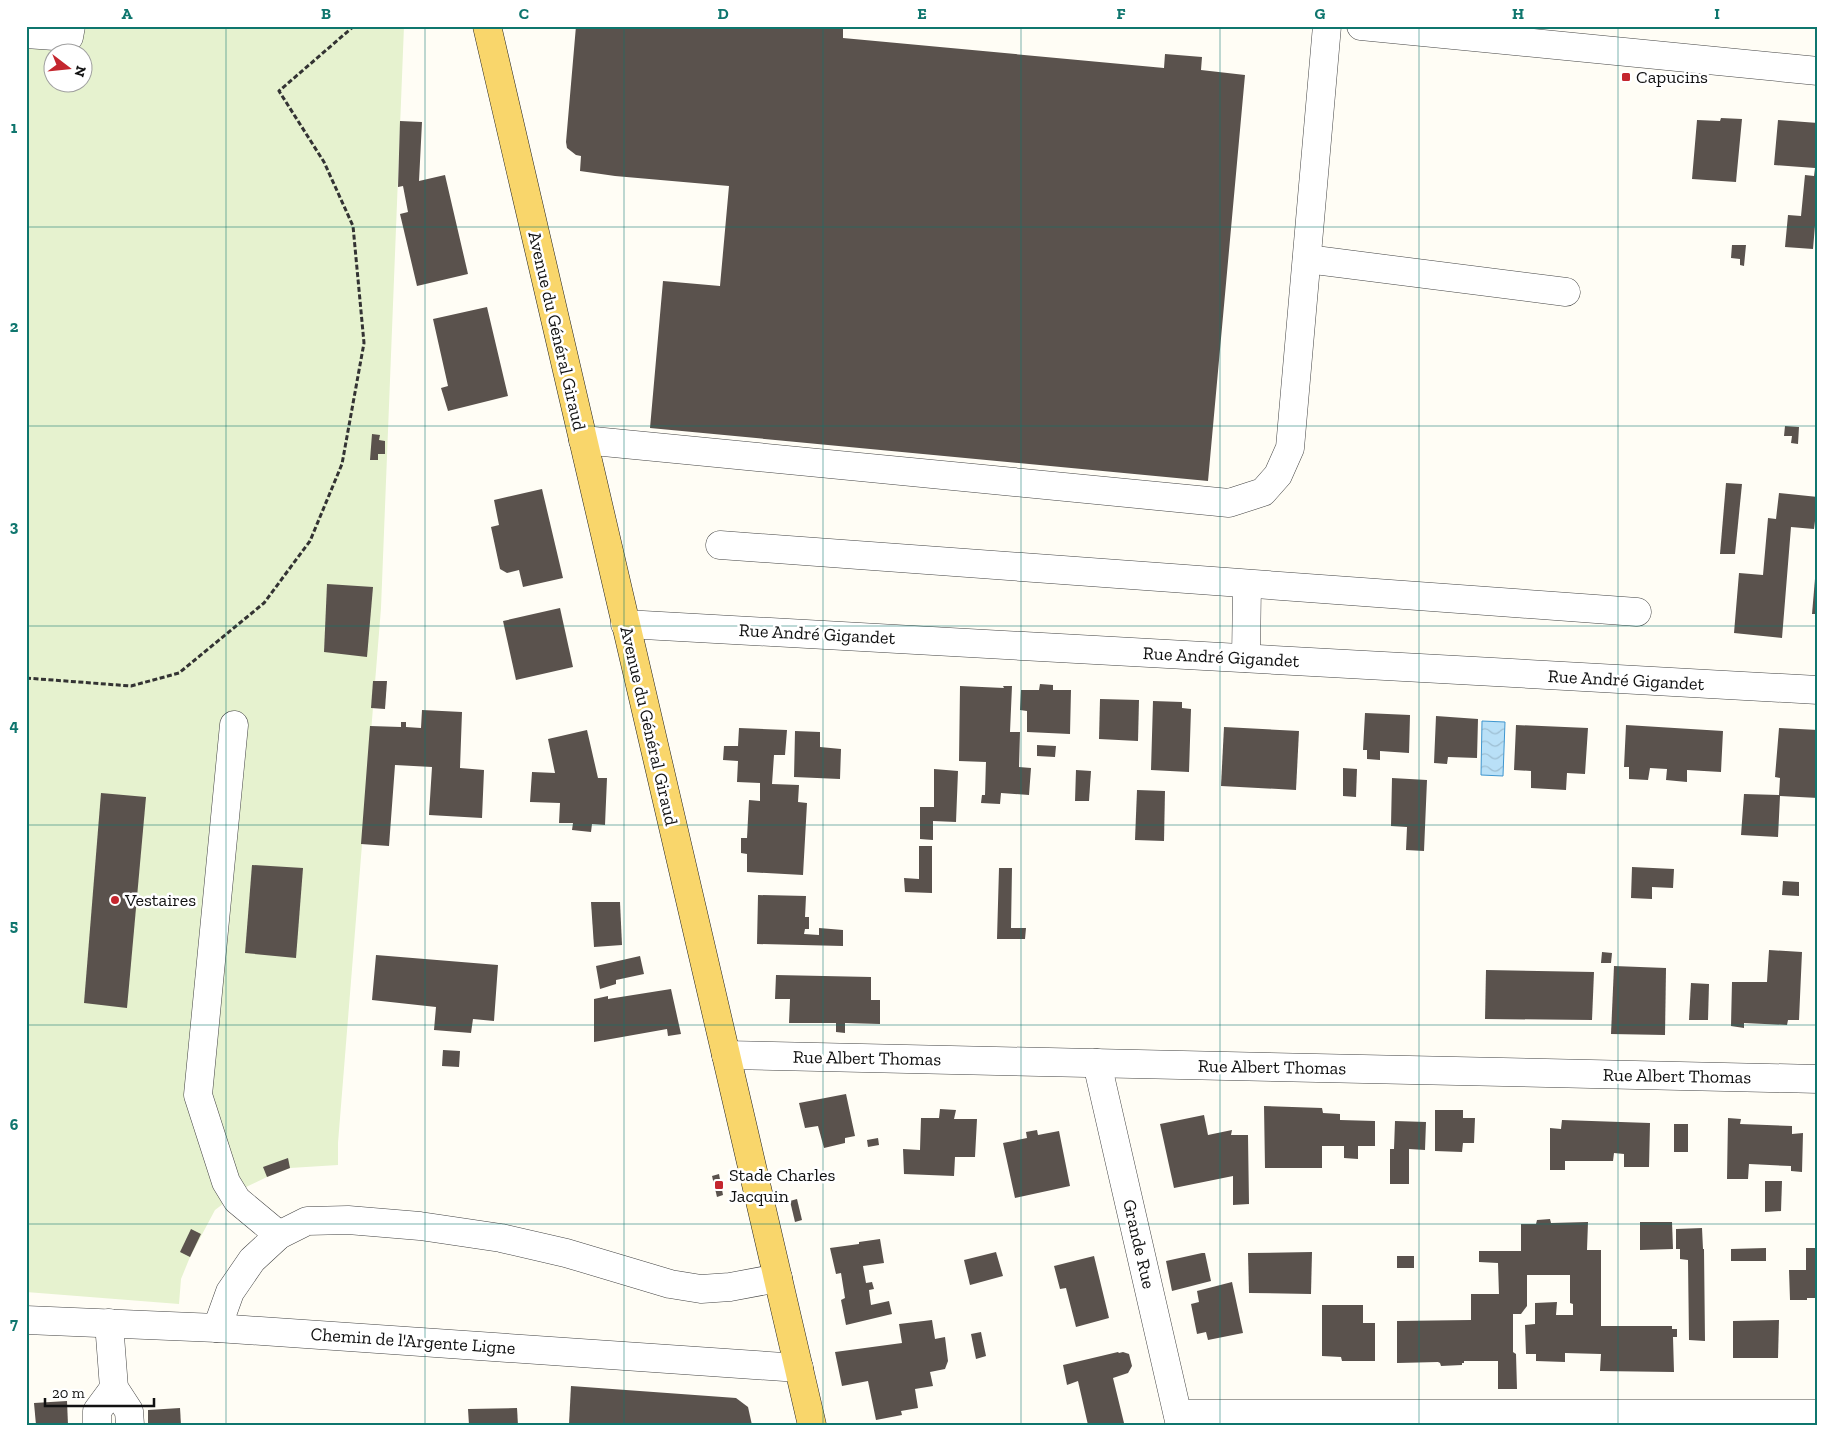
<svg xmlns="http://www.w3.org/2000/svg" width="1844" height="1451" viewBox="0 0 1844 1451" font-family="'Zilla Slab',serif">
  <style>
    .pitch { fill: #e6f2cf; fill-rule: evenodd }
    .water { fill: url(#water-waves); stroke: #3f96cf }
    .building { fill: #5a524d }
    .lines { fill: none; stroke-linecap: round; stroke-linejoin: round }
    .minor-casing { stroke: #444; stroke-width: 29 }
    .major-casing { stroke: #222; stroke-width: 29 }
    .path { stroke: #333; stroke-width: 3; stroke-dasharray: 5 2.5; stroke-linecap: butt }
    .minor { stroke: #fff; stroke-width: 28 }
    .major { stroke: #f9d66b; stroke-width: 28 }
    .grid { fill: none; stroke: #0f766e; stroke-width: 1; stroke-opacity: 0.55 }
    .poi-dot { fill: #c4262e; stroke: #fff; stroke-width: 2 }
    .labels { text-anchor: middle; stroke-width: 5; stroke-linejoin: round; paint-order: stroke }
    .poi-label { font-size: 18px; fill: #111; stroke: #fff; text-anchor: start }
    .street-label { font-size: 18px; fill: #111; stroke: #fff }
    .neatline { fill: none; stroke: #0f766e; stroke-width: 2 }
    .grid-label { font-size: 16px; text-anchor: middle; font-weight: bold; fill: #0f766e }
  </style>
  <defs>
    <pattern id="water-waves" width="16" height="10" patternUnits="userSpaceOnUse" patternTransform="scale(1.25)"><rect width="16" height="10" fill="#b9e0f7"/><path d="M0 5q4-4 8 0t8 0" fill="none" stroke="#9ebfd3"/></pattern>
  </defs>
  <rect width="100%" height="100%" fill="#fffdf5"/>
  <path class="pitch" d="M26,26H404L381,608L338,1143V1165L290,1168L267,1177L244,1188L215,1210L190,1257L181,1279L179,1304L26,1292ZM52,52H82V82H52Z"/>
  <polygon class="water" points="1482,721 1505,722 1503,776 1481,775"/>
  <g class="building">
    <polygon points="576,26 843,26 843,38 1164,68 1165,54 1202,57 1201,70 1245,75 1208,481 650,428 663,281 720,286 729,186 615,176 580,171 581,156 576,155 567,148 566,142"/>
    <polygon points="1721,118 1742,119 1736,182 1692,179 1697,120 1720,121"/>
    <polygon points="1778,120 1818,123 1818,214 1816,214 1813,249 1785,247 1788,215 1801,216 1805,175 1814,176 1815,168 1774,165"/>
    <polygon points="400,121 422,122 419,181 445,175 468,274 417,286 400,214 408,212 403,186 398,187"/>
    <polygon points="1732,245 1746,245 1744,266 1740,265 1740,259 1731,258"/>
    <polygon points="487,307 508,396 448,411 441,388 448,386 433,319"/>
    <polygon points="1785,426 1799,427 1798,444 1791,443 1792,436 1784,436"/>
    <polygon points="372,434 380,435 379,440 385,441 385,454 378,454 378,460 370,460"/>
    <polygon points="1726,483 1742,484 1735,554 1720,554"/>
    <polygon points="542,489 563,578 523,587 519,570 507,573 500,569 491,527 499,525 494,500"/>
    <polygon points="1779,493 1818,497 1814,529 1791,527 1782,638 1734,633 1739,573 1763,575 1768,518 1776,519"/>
    <polygon points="1816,567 1818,567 1818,614 1812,614"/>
    <polygon points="327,584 373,587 367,657 324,652"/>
    <polygon points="560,608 573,667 516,680 503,621"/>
    <polygon points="373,681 387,681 385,709 371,708"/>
    <polygon points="1040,684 1053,685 1053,690 1071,690 1070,734 1027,732 1027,711 1020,710 1021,690 1039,690"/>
    <polygon points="960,686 1004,688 1003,686 1012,686 1010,732 1020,732 1019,767 1031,768 1029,795 1001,793 1000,804 981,803 982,795 985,795 986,762 959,761"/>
    <polygon points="1100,699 1139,700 1138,741 1099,739"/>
    <polygon points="1153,701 1182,702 1182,708 1191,709 1189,772 1151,770"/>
    <polygon points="422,710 462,712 460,768 484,770 482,818 429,815 432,767 395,765 389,846 361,844 370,726 401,727 401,722 406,722 406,727 421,728"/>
    <polygon points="1365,713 1410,715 1409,753 1380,751 1380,760 1367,759 1367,750 1363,750"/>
    <polygon points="1436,716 1478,719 1477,758 1448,757 1447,764 1434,763"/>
    <polygon points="1516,725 1588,728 1585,774 1567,773 1566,790 1531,788 1531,771 1514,770"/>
    <polygon points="1626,725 1723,731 1721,772 1687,770 1687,782 1666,780 1667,769 1650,768 1648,780 1629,779 1629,767 1624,767"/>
    <polygon points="1224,727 1299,731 1296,790 1221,786"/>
    <polygon points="739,728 787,730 785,755 774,755 772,784 799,785 798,802 807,803 803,875 747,872 747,854 741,853 741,838 747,838 749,800 760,801 760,783 737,782 738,761 723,760 724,746 738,746"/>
    <polygon points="1779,728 1818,730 1818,798 1780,796 1778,837 1741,835 1744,794 1779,795 1780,778 1775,777"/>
    <polygon points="587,730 598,778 607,778 605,825 592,824 591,832 572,830 573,823 559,823 560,803 530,802 532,772 555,773 548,739"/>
    <polygon points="795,731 820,732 820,747 841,749 840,779 794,777"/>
    <polygon points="1037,745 1056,746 1055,757 1037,756"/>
    <polygon points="1343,768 1357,769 1356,797 1343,796"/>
    <polygon points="934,769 958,771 956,822 933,821 933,840 920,839 920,807 934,807"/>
    <polygon points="1076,770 1091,771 1089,801 1075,801"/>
    <polygon points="1392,778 1427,780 1424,851 1406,850 1407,827 1391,826"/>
    <polygon points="1137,790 1165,791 1164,841 1135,840"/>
    <polygon points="101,793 146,797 127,1008 84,1003"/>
    <polygon points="919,846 932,846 932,893 905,892 904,878 919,879"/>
    <polygon points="252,865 303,868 296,958 245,953"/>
    <polygon points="1632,867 1674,869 1673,888 1652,887 1652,899 1631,898"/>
    <polygon points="999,868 1012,868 1011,928 1026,928 1025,939 997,939"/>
    <polygon points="1783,881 1799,882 1799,896 1782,895"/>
    <polygon points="758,895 806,896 805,917 809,917 809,929 805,929 804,934 819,935 819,928 843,930 843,946 757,944"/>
    <polygon points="591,902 620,902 622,945 594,947"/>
    <polygon points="1769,950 1802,952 1799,1020 1788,1020 1787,1025 1744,1023 1744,1028 1731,1026 1732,982 1767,982"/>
    <polygon points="1602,952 1612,953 1611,963 1601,963"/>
    <polygon points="376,955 498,965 494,1021 473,1019 471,1033 434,1030 436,1007 372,1000"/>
    <polygon points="640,956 644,974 616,980 616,984 600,989 596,966"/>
    <polygon points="1614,966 1666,968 1665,1035 1611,1034"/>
    <polygon points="1486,970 1594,972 1592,1020 1485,1019"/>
    <polygon points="776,975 871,977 871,1000 880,1000 880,1024 845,1023 845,1033 836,1032 836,1023 789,1023 790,999 775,999"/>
    <polygon points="1691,983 1709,984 1708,1020 1689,1020"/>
    <polygon points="671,989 681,1034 668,1036 667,1029 594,1042 594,999 608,996 608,999"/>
    <polygon points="443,1050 460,1051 459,1067 442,1066"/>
    <polygon points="846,1094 855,1136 845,1138 845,1143 824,1148 818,1126 805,1128 799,1103"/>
    <polygon points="1264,1106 1322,1108 1323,1113 1340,1114 1340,1120 1375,1121 1375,1146 1358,1146 1358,1159 1344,1158 1344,1146 1322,1146 1322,1168 1265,1168"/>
    <polygon points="940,1109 956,1110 954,1119 977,1119 975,1157 955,1157 954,1176 904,1174 903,1149 920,1150 921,1118 939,1118"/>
    <polygon points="1435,1110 1463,1110 1463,1118 1475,1118 1474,1143 1463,1143 1462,1152 1435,1151"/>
    <polygon points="1204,1115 1208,1135 1232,1130 1231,1135 1248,1135 1249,1204 1233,1205 1233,1176 1174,1188 1160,1124"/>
    <polygon points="1728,1118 1741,1119 1740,1124 1792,1126 1792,1134 1803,1133 1802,1172 1791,1171 1791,1166 1749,1164 1748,1179 1727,1179"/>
    <polygon points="1562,1120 1650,1123 1649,1167 1624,1167 1624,1154 1614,1153 1613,1161 1565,1161 1565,1170 1550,1170 1550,1128 1561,1129"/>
    <polygon points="1395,1121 1426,1122 1425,1150 1409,1149 1409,1184 1390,1184 1390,1149 1394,1149"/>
    <rect x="1674" y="1124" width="14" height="28"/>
    <polygon points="1037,1130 1038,1135 1059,1131 1070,1186 1015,1198 1003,1143 1027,1138 1026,1132"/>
    <polygon points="878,1138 879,1145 868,1147 867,1140"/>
    <polygon points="288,1158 290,1168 267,1177 263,1167"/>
    <polygon points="719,1174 723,1195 717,1197 712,1176"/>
    <polygon points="1765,1181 1782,1181 1781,1211 1765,1212"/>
    <polygon points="797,1199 802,1220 795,1222 790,1201"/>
    <polygon points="1550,1219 1551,1223 1588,1222 1587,1250 1601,1250 1601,1326 1672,1326 1672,1329 1677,1329 1677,1337 1673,1337 1674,1372 1600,1371 1601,1354 1565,1353 1565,1362 1536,1361 1536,1354 1526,1354 1525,1325 1535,1324 1535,1303 1557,1302 1556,1315 1573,1315 1573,1304 1570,1303 1570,1275 1527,1275 1527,1306 1521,1314 1513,1314 1513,1352 1516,1354 1517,1389 1498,1389 1498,1361 1464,1361 1464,1363 1462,1363 1462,1365 1441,1366 1440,1363 1438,1362 1397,1363 1397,1321 1471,1320 1471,1294 1499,1294 1498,1263 1479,1262 1479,1251 1521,1251 1521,1224 1536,1224 1537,1220"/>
    <polygon points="1640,1222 1672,1222 1673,1249 1640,1250"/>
    <polygon points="1702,1228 1703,1249 1704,1249 1705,1341 1689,1340 1688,1260 1680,1259 1680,1249 1676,1249 1676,1229"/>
    <polygon points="191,1229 201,1234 190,1257 180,1252"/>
    <polygon points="880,1239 884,1263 863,1266 866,1283 872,1282 874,1289 869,1290 871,1305 889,1301 892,1314 846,1325 841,1300 845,1298 841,1273 836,1274 830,1248 859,1244 859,1242"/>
    <polygon points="1766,1248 1766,1261 1731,1261 1731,1249"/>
    <polygon points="1806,1248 1818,1248 1818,1298 1807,1298 1807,1300 1790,1300 1789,1270 1806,1270"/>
    <polygon points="996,1252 1003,1276 970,1285 964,1260"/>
    <polygon points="1312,1252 1311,1294 1249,1293 1248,1253"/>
    <polygon points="1202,1253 1205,1253 1211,1281 1172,1291 1166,1261"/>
    <polygon points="1094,1256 1109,1318 1076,1327 1066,1288 1060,1289 1054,1266"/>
    <rect x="1397" y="1256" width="17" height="12"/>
    <polygon points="1232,1282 1243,1333 1208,1340 1206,1332 1197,1334 1191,1304 1199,1302 1197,1291"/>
    <polygon points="1322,1305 1363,1305 1363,1323 1375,1323 1375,1361 1342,1361 1341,1357 1322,1356"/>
    <polygon points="932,1320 935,1339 945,1337 948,1361 945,1369 930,1372 933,1386 915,1389 918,1408 901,1411 902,1415 876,1420 868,1381 842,1386 835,1352 902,1343 899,1324"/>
    <polygon points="1779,1320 1778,1358 1733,1358 1733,1321"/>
    <polygon points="981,1332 986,1356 976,1359 971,1334"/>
    <polygon points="1118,1352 1119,1353 1123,1352 1129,1354 1132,1366 1128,1373 1113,1378 1124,1423 1088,1425 1078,1381 1067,1385 1063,1365"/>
    <polygon points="571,1386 736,1398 748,1407 752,1425 569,1424"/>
    <polygon points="67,1401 68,1425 36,1425 34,1403"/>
    <polygon points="180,1408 181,1425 148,1425 148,1410"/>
    <polygon points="517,1408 518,1425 469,1425 468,1409"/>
  </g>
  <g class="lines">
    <defs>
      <g id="minor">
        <polyline points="1361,26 1818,71"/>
        <polyline points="26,34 69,37 71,26"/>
        <polyline points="1307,259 1566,292"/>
        <polyline points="583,440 1229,503 1263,492 1278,475 1290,448 1327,26"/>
        <polyline points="720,545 1637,612"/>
        <polyline points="625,624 1818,690"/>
        <polyline points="1246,658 1247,584"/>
        <polyline points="234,725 198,1095 226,1182 237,1200 279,1235"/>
        <polyline points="726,1055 1818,1079"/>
        <polyline points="1097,1063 1180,1425"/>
        <polyline points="26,1320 217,1328 799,1368"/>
        <polyline points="109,1323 114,1388 129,1411 130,1425"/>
        <polyline points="217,1328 230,1292 252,1260 279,1235 307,1221 348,1220 420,1226 501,1238 566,1253 670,1284 701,1289 730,1287 778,1278"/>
        <polyline points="1178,1414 1818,1414"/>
        <polyline points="97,1425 97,1411 114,1388"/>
      </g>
      <polyline id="major" points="487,26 812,1425"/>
    </defs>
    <use href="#minor" class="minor-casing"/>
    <use href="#major" class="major-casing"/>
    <polyline class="path" points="26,678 131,686 179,673 264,603 310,541 342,464 364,343 353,226 324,162 279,91 354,26"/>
    <use href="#minor" class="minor"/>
    <use href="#major" class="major"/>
  </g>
  <path class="grid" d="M226,26V1425M425,26V1425M624,26V1425M823,26V1425M1021,26V1425M1220,26V1425M1419,26V1425M1618,26V1425M26,227H1818M26,426H1818M26,626H1818M26,825H1818M26,1025H1818M26,1224H1818"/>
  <g class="poi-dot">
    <rect x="1621" y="72" width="10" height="10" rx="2.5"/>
    <circle cx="115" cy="900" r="5"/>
    <rect x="714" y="1180" width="10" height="10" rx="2.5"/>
  </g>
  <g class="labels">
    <g class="poi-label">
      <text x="1636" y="83">Capucins</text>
      <text x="125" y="906">Vestaires</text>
      <text x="729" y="1181">Stade Charles<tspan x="729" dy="21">Jacquin</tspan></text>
    </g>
    <g class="street-label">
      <text transform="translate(557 331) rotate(77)" y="6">Avenue du Général Giraud</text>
      <text transform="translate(817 634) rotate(3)" y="6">Rue André Gigandet</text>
      <text transform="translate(1221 657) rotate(3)" y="6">Rue André Gigandet</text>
      <text transform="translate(1626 680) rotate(3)" y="6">Rue André Gigandet</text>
      <text transform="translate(649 726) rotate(77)" y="6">Avenue du Général Giraud</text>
      <text transform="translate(867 1058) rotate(1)" y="6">Rue Albert Thomas</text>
      <text transform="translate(1272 1067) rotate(1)" y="6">Rue Albert Thomas</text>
      <text transform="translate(1677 1076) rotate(1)" y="6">Rue Albert Thomas</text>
      <text transform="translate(1139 1244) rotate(77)" y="6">Grande Rue</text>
      <text transform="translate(413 1341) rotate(4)" y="6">Chemin de l'Argente Ligne</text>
    </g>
  </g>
  <rect width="1844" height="1451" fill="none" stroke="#ffffff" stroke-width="55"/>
  <g transform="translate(68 68) rotate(106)"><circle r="24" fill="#ffffff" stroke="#a0a0a0"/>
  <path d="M0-4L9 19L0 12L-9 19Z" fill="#c4262e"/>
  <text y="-8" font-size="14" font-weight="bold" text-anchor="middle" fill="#111111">N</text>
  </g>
  <path d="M45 1398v8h109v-8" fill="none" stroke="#111111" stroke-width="2.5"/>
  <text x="52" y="1398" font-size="15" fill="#111111" stroke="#ffffff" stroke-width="4" paint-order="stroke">20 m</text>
  <rect x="28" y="28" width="1788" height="1396" class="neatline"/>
  <g class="grid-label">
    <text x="127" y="19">A</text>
    <text x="326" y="19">B</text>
    <text x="524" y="19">C</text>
    <text x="723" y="19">D</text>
    <text x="922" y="19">E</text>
    <text x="1121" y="19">F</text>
    <text x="1320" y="19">G</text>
    <text x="1518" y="19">H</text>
    <text x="1717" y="19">I</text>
    <text x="14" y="133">1</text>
    <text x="14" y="332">2</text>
    <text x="14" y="532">3</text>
    <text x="14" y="731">4</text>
    <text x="14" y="931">5</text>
    <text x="14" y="1130">6</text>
    <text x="14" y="1329">7</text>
  </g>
</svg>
